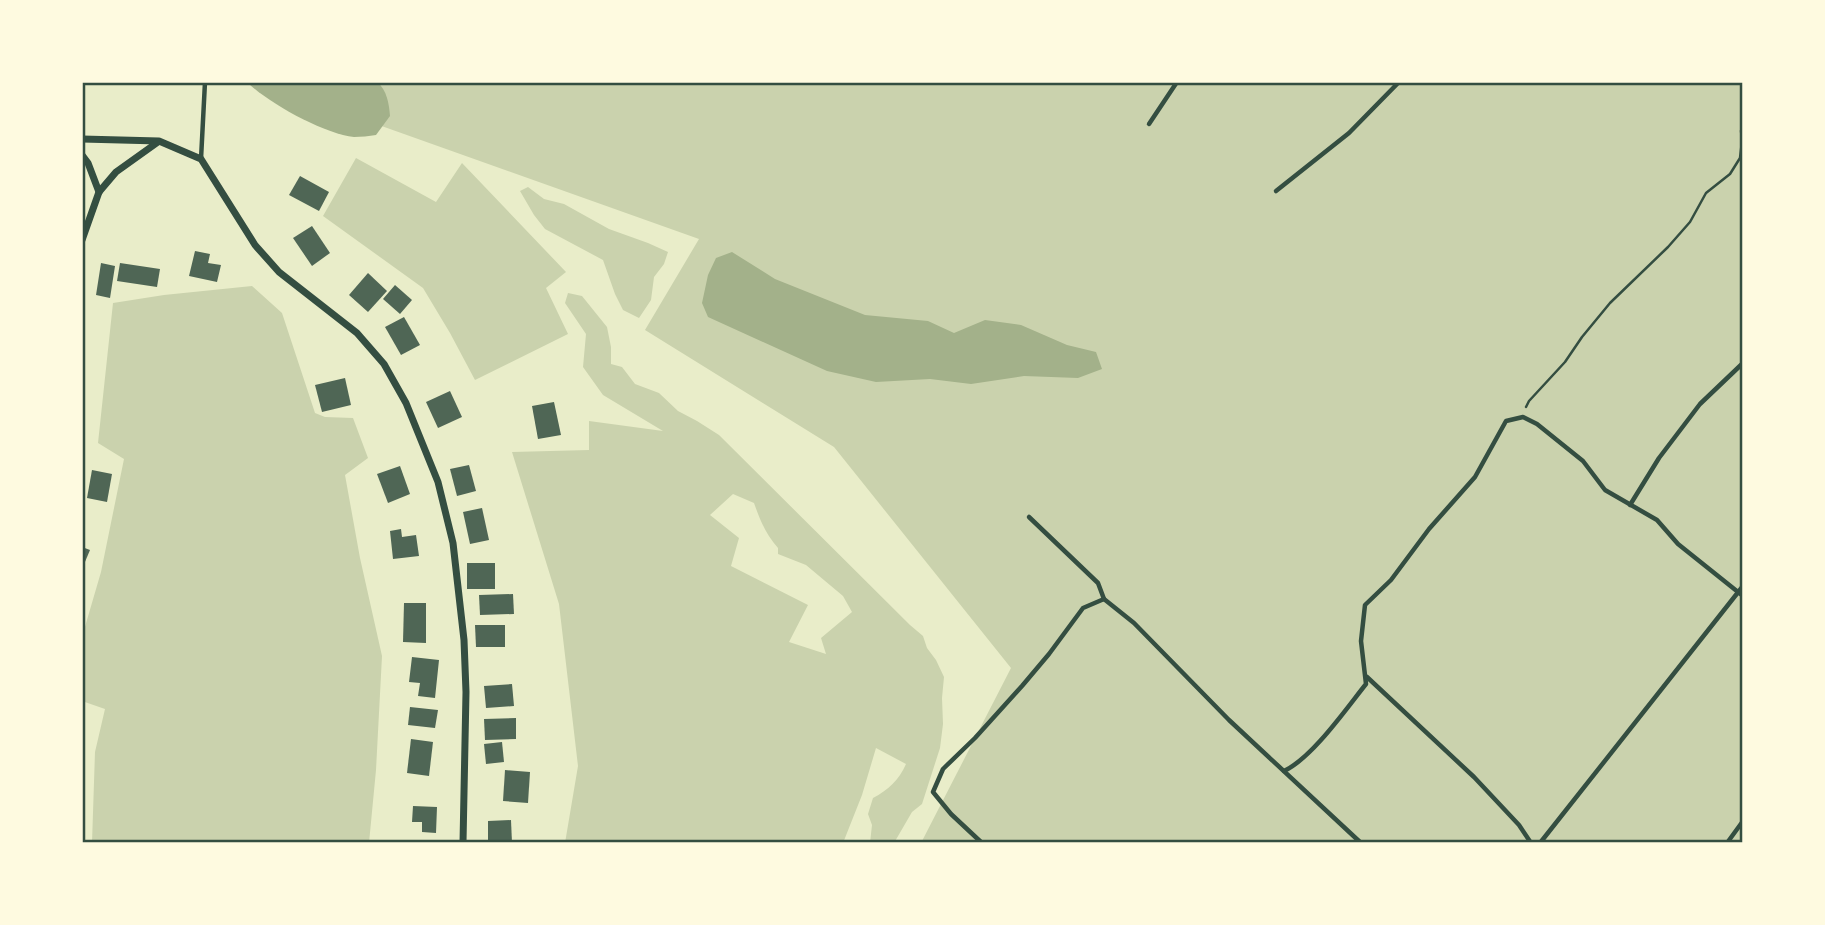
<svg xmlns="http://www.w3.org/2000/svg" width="1825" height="925" viewBox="0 0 1825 925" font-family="'Noto Serif',serif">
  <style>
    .green { fill: #cad2ad; fill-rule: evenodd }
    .water { fill: #a3b18a }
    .building { fill: #4f6655 }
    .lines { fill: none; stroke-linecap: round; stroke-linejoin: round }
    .path { stroke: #344e41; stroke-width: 2.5 }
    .service { stroke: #344e41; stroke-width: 4.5 }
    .minor { stroke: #344e41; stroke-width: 7 }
    .neatline { fill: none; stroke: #344e41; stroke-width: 2.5 }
  </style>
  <rect width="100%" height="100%" fill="#e9edc9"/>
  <g class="green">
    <polygon points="258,82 1743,82 1743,843 921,843 1011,668 834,447 645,330 699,239"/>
    <polygon points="356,158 436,202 462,163 566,272 546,288 568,334 475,380 450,333 423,288 323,216"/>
    <polygon points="528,187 544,199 564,204 609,229 648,243 668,252 664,264 654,277 651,300 639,318 623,310 615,294 603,260 545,229 534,215 520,191"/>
    <polygon points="252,286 282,313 315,413 325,417 353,418 368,458 345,475 360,558 382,656 376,770 369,843 92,843 95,752 105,709 82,701 82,637 101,572 124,459 98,443 113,303 164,295"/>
    <path d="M568,293L582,296L607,327L611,347V364L622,367L635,384L659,393L678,411L697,421L719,435L910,625L923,636L927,648L936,660L944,677L942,698L943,724L940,748L922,804L912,812L894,843H870L872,825L868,814L873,798C888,790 899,780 906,764L876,748L862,795L843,843H565L578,766L559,604L512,452L589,450V421L663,431L603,395L583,367L586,334L565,303ZM733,494L754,503C760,520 766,535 778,548V554L806,565L843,596L852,612L821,638L826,654L789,642L808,605L731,566L739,538L710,515Z"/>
  </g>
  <g class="water">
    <path d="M247,82H377C387,90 389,104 390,116L376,135C369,136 361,137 354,137C324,134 268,103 247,82Z"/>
    <polygon points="732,252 775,279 865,315 928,321 954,333 985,320 1021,325 1067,345 1096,352 1102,369 1078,378 1024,376 971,384 930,379 876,382 827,371 708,317 702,303 708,275 716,258"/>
  </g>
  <g class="building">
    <polygon points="300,176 329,192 319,211 289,195"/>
    <polygon points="312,226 330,253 312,266 293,238"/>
    <polygon points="195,251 210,254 208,263 221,265 217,282 189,276"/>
    <polygon points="101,263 115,266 110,298 96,295"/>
    <polygon points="120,263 160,269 157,287 117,281"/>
    <polygon points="368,273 387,291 368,312 349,295"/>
    <polygon points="395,285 412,300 400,314 383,299"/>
    <polygon points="404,317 420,345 401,355 385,327"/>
    <polygon points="345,378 351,405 322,412 315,385"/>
    <polygon points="450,391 462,417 438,428 426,402"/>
    <polygon points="554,402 561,435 538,439 532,406"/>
    <polygon points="469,465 476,491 457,496 450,469"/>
    <polygon points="400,466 410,494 388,503 377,474"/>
    <polygon points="92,470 112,474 107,502 87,498"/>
    <polygon points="482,508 489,540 470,544 463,512"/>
    <polygon points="401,529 402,537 416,535 419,556 393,559 390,531"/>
    <polygon points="82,547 90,550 82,569"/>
    <rect x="467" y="563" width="28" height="26"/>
    <polygon points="513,594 514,614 480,615 479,595"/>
    <polygon points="404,603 426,603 426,643 403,642"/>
    <polygon points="475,625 505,625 505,647 476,647"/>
    <polygon points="412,657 439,660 435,698 418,696 420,683 409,682"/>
    <polygon points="512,684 514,706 486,708 484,686"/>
    <polygon points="410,707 438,710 435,728 408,725"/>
    <polygon points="516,718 516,739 485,740 484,719"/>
    <polygon points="411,739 433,742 429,776 407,773"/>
    <polygon points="502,742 504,762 486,764 484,744"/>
    <polygon points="505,770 530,772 528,803 503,801"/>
    <polygon points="413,806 437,807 436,833 422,832 422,822 412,822"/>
    <polygon points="511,820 512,843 488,843 488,821"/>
  </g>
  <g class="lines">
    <polyline class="path" points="1526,407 1529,401 1565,362 1582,337 1610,303 1668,247 1690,222 1706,193 1730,174 1740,158 1742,141 1741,131 1743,122"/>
    <g class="service">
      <polyline points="1149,124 1177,82"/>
      <polyline points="201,159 205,82"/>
      <polyline points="1276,191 1349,133 1399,82"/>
      <polyline points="1630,505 1659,458 1700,404 1743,363"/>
      <polyline points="1029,517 1098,583 1104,599"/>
      <polyline points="1367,677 1474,777 1519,825 1531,843"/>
      <path d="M1284,771C1312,758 1346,709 1366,684L1361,641L1365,605L1391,580L1429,529L1475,477L1506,421L1523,417L1537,424L1583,461L1605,490L1657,520L1678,544L1743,596"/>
      <polyline points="982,843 951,814 933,792 943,769 975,738 1022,686 1049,654 1083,608 1104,599 1134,623 1229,720 1361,843"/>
      <polyline points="1540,843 1743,586"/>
      <polyline points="1727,843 1743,821"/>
    </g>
    <g class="minor">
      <polyline points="82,139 159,141 201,159 255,245 279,272 357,333 384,364 406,403 438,482 453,543 464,640 466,692 463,843"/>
      <polyline points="82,155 88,163 99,192"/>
      <polyline points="82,240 99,192 116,172 158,142"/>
    </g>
  </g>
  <rect width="1825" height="925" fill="none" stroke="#fefae0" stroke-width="168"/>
  <rect x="84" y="84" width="1657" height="757" class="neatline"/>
</svg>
